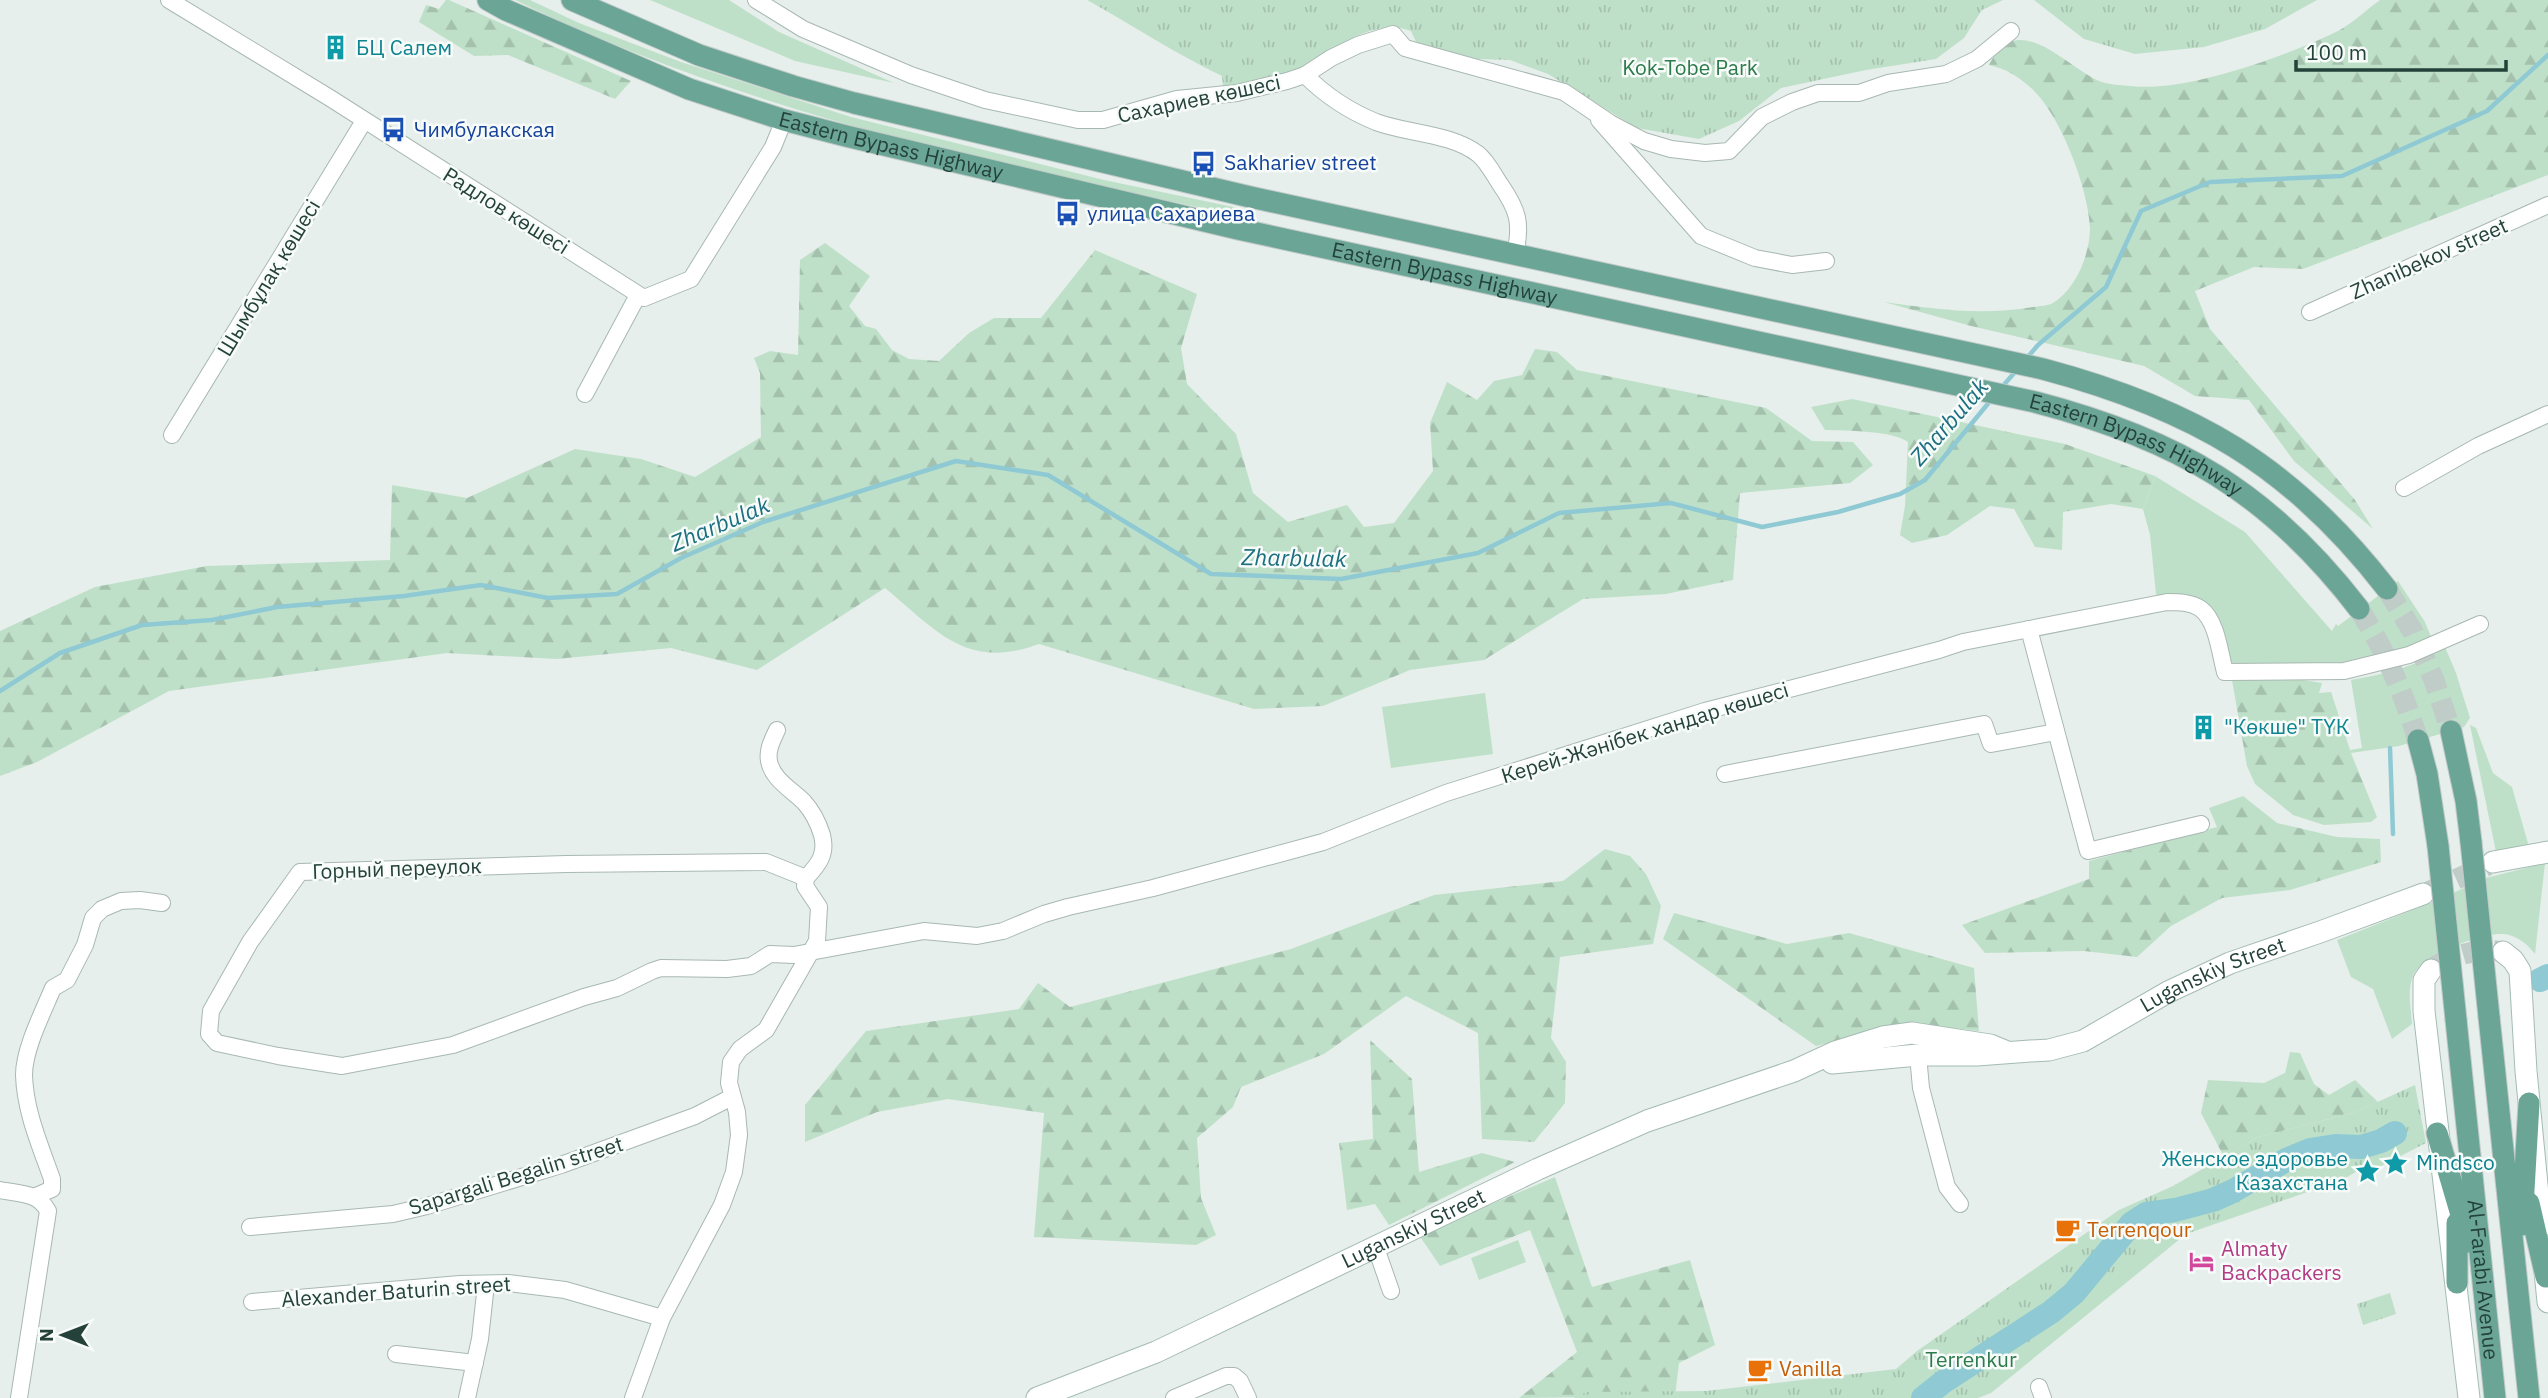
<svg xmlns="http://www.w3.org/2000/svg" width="2548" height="1398" viewBox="0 0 2548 1398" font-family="'IBM Plex Sans',sans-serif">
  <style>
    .grass { fill: #bfe0c8 }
    .forest { fill: url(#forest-firs) }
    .park { fill: url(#park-tufts) }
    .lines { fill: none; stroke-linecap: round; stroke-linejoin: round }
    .stream { stroke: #8ec9d4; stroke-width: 4.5 }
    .river { stroke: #8ec9d4; stroke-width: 24 }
    .secondary-tunnel { stroke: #bfccc8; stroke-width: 21; stroke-dasharray: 21 10; stroke-linecap: butt }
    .primary-tunnel { stroke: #bfccc8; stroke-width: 21; stroke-dasharray: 21 10; stroke-linecap: butt }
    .street-casing { stroke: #a8b8b2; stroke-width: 18 }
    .secondary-casing { stroke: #a4bbb3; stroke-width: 23 }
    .primary-casing { stroke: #c2cac8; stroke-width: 23 }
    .street { stroke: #fff; stroke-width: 16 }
    .secondary { stroke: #fff; stroke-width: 21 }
    .primary { stroke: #6aa596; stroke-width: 21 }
    .primary-bridge-casing { stroke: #c2cac8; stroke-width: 23; stroke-linecap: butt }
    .primary-bridge { stroke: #6aa596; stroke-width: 21 }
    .labels { text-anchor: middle; stroke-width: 5; stroke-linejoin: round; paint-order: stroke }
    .culture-label { font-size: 21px; fill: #0d838f; stroke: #f7fbf9; text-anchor: start }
    .park-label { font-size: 21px; fill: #2d7a4b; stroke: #f7fbf9 }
    .street-label { font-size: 21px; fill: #24423a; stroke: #f7fbf9 }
    .transit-label { font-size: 21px; fill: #164399; stroke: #f7fbf9; text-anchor: start }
    .food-label { font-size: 21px; fill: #c56008; stroke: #f7fbf9; text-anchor: start }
    .hotel-label { font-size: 21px; fill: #b23c85; stroke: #f7fbf9; text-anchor: start }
    .water-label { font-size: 23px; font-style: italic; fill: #1c6f80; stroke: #f7fbf9 }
  </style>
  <defs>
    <pattern id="forest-firs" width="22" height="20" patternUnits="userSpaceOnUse" patternTransform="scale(1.75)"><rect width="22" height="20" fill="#bfe0c8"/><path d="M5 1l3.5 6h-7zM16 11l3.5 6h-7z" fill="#a4c1ad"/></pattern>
    <pattern id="park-tufts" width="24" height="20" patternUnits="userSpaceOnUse" patternTransform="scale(1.75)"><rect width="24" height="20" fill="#bfe0c8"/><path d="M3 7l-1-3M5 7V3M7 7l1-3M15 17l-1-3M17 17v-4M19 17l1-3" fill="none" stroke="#a4c1ad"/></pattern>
  </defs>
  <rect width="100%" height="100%" fill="#e6efeb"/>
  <g class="grass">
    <path d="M515,0H530L579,23L681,62L851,117L1104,180L1243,209L1242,216C993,165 744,112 515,0Z"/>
    <polygon points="650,0 729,0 779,32 894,83 795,61"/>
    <polygon points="2155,476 2245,532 2332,631 2336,624 2338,626 2398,581 2425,622 2433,642 2363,664 2225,672 2201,609 2167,602 2156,594 2150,535 2143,509"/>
    <path d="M2445,647L2456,673L2470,718L2464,727L2399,746L2351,753L2350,750L2362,748L2351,680C2384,674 2417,667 2445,647Z"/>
    <polygon points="1485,693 1493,754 1391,768 1382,707"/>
    <polygon points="2470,725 2476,728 2493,773 2512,787 2529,847 2496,852"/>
    <path d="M2545,863L2535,954C2528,945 2520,938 2509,935C2488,929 2422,955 2413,976C2407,990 2411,1009 2412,1024L2392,1039L2373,989L2351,977L2337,940L2433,902L2486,878Z"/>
    <polygon points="1518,1240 1526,1262 1479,1280 1471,1258"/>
  </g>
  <g class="forest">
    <polygon points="446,0 449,0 631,81 615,99 508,55 474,56 419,22 426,5 439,9"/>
    <path d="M2380,0H2548V175L2303,269L2254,267L2195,291L2210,329L2355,500L2373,529L2294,461L2249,400L2195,396L2144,366L1971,326L1884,302C1936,309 1979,316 2033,307C2039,306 2048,306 2053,303C2076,289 2090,254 2090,228C2089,190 2060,113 2031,88C2018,76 2006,69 1989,65C2018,8 2062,64 2099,81C2108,85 2121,85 2131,86C2185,93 2286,56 2336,32C2352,24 2366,10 2380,0Z"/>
    <path d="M825,243L870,276L849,306L865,326L876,329L892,350L909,359L939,361L969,333L994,318H1041L1095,250L1197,294L1181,348L1187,384L1236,434L1253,493L1288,522L1347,505L1364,527L1394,523L1433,471L1430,423L1447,382L1477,400L1494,381L1522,375L1535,349L1557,352L1577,370L1766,408L1812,441L1853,442L1873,465L1850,483L1740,493L1733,580L1666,594L1583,599L1484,660L1410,670L1323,706L1254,709L1039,644C966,671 936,630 885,588L757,670L671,648L556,659L447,653L169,691L37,762L0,776V631L95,587L207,566L390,560L392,485L467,498L575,449L641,459L695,477L761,437L760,373L754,358L770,351L798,355L800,260Z"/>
    <path d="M1852,399L2065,444L2155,476L2143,509L2111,504L2063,512L2062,550L2035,547L2014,509L1990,506L1947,535L1912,543L1900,535L1905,506L1908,442C1891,430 1846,431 1825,430L1811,407Z"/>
    <polygon points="2291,678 2322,683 2319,693 2331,692 2351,753 2377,817 2371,822 2324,825 2293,815 2255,784 2247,766 2232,680"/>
    <polygon points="2243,796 2277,823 2337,837 2380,839 2381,862 2290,890 2222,898 2171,926 2137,957 2084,951 1985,953 1962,925 2089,879 2089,861 2217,827 2209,808"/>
    <polygon points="1605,849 1630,856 1646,874 1661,906 1653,944 1560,957 1551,1038 1566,1062 1565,1103 1534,1142 1482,1139 1478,1033 1406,996 1324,1054 1241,1087 1233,1107 1197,1138 1201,1198 1216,1235 1196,1245 1034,1237 1044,1113 948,1099 877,1112 805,1142 805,1105 866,1031 1019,1009 1038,983 1070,1007 1291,949 1434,895 1563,881"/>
    <polygon points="1674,913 1787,944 1849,933 1974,968 1979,1031 1905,1023 1816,1046 1663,939"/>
    <polygon points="1370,1040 1412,1079 1419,1172 1482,1153 1515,1162 1389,1225 1375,1204 1347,1210 1339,1143 1373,1139"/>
    <polygon points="2290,1052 2300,1053 2314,1084 2329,1095 2355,1080 2378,1102 2353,1113 2258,1137 2224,1157 2201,1113 2208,1080 2264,1083 2285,1073"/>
    <polygon points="1555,1177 1592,1287 1690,1260 1715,1345 1679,1363 1675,1396 1519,1398 1577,1352 1530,1230 1440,1266 1419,1235"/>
  </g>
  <g class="park">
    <path d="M1087,0H2003L1982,10L1964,38L1936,59L1866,70L1781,88L1739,121L1699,139L1637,128L1548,74L1510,60L1447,58L1417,44L1411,31C1368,15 1328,57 1292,73C1273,82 1245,83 1223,86L1222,76C1176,54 1132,25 1087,0Z"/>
    <polygon points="2034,0 2317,0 2265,29 2204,47 2135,54 2084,39"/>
    <polygon points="2415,1085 2426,1143 2381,1166 2359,1170 2342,1180 2186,1234 1991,1393 1978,1398 1573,1398 1587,1392 1706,1391 1896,1369 1917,1351 2119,1210 2173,1186 2258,1137 2353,1113"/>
    <polygon points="2390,1293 2396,1314 2363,1325 2357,1304"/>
  </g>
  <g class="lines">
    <g class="stream">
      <polyline points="2026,359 2038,345 2106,287 2141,211 2210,182 2342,176 2487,111 2548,55"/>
      <polyline points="2001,388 2016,371"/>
      <polyline points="0,691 60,653 142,625 212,620 277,607 404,596 481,585 548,598 617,594 681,558 763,522 956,461 1048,475 1211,574 1341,579 1478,553 1559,513 1671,503 1762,527 1838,512 1900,494 1925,480 1991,400"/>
      <polyline points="2390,748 2393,834"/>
    </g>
    <g class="river">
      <polyline points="2540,980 2548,976"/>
      <polyline points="1923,1398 1943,1382 2051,1312 2074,1293 2132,1223 2146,1214 2175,1210 2213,1200 2233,1191 2286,1160 2310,1150 2335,1146 2361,1147 2381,1141 2395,1133"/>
    </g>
    <g class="secondary-tunnel">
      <polyline points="2428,892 2488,865"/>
      <path d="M2435,967C2450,956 2479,948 2497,951"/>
    </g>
    <g class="primary-tunnel">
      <polyline points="2387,589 2413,632 2434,680 2451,731"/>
      <path d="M2359,609C2386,652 2403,692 2418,740"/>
    </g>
    <defs>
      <g id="street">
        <polyline points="169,0 330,98 644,298 691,279 773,147 784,120"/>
        <polyline points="756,0 803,29 911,75 985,100 1078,120 1103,120 1177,99 1237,93 1287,81 1305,75 1331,58 1358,45 1393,34 1405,48 1564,92 1610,123 1644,141 1671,149 1705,153 1729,151 1762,117 1792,102 1818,93 1859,93 1888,83 1946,74 1977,59 2011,31"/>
        <path d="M1305,75C1325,95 1349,111 1376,122C1408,134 1450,133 1478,154C1487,161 1494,175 1500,184C1518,210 1522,223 1515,254"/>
        <polyline points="1599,120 1701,236 1755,258 1792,265 1826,261"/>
        <polyline points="2310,312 2548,205"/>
        <polyline points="585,394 638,295"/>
        <polyline points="172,435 364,121"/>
        <polyline points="2404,488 2478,446 2548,414"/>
        <polyline points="2029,629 2088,851 2201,824"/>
        <polyline points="1725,774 1984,724 1991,744 2056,732"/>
        <path d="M806,878L766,862L566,864L300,872L250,942L211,1011L209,1034L217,1043L278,1056L342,1066L453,1045L584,997L617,988L652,971L661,968L727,969L751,966L770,954L794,955L924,931L977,936L1003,931L1044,914L1068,907L1153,888L1323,842L1446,793L1705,711L1939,650L1963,642L2167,602C2178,602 2191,602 2201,609C2217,621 2220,654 2225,672L2344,671L2409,655L2480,624"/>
        <polyline points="1918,1055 1921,1088 1947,1187 1960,1204"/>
        <path d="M0,1190C19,1194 38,1192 48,1211L19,1398"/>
        <path d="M36,1196L52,1189V1179C40,1145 25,1111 24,1075C24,1049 43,1012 53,988L67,980L85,945L93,918L102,909L121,901L140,900L162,903"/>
        <polyline points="250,1227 393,1214 427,1206 561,1165 695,1116 732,1097"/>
        <polyline points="1376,1248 1391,1291"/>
        <polyline points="252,1302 460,1284 508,1283 565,1290 662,1318"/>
        <polyline points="396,1354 475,1363"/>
        <polyline points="2039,1387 2043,1398"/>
        <polyline points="467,1398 480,1339 486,1284"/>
        <path d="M633,1398L662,1318L722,1205L734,1172L739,1135L737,1112L729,1083L731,1062L740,1049L766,1030L817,941L819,907L805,886L806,878C819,864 827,854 822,835C818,822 813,812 804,802C792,790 772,779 769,761C767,750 772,741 777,730"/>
        <polyline points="1174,1398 1226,1376 1234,1376 1240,1381 1248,1398"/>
      </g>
      <g id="secondary">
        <polyline points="2493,862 2548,852"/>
        <polyline points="2503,952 2513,960 2520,971 2526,1071 2541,1226"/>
        <polyline points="2431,970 2424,980 2424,1011 2469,1398"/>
        <path id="s1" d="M1832,1063L1918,1055H1977L2030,1051L2049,1050L2083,1041L2168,992L2230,963L2320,932L2423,894"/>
        <polyline points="2544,1261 2548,1302"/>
        <path id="s2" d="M1037,1398L1156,1352L1538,1169L1647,1121L1794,1071L1835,1052L1883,1037L1912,1033L1990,1045L2007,1052"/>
      </g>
      <g id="primary">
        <path id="s3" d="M488,0L506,10L689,89L784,120L846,136L1238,229L2035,402C2177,439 2269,492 2359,609"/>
        <path d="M572,0L699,55L793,86L854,103L1246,196L2043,369C2193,409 2291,465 2387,589"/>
        <polyline points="2451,731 2466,801 2471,842"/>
        <polyline points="2418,740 2427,774 2438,846"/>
        <polyline points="2489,1017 2529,1398"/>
        <path id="s4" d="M2456,1020L2495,1398"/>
        <polyline points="2437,1133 2469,1242"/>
        <polyline points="2529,1203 2546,1277"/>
        <polyline points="2522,1225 2529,1103"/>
        <polyline points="2457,1283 2457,1223"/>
      </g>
    </defs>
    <use href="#street" class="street-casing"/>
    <use href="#secondary" class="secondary-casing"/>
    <use href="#primary" class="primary-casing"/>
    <use href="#street" class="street"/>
    <use href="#secondary" class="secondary"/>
    <use href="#primary" class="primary"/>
    <defs>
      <g id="primary-bridge">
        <polyline points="2471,842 2489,1017"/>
        <polyline points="2438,846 2456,1020"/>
      </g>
    </defs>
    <use href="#primary-bridge" class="primary-bridge-casing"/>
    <use href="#primary-bridge" class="primary-bridge"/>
  </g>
  <defs>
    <symbol id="building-bare" viewBox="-9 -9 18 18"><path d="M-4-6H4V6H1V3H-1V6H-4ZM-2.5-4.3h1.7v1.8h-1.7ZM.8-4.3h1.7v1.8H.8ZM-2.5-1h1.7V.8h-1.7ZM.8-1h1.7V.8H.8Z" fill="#0f9aa8" stroke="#f7fbf9" stroke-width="2.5" paint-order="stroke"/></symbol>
    <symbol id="bus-bare" viewBox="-9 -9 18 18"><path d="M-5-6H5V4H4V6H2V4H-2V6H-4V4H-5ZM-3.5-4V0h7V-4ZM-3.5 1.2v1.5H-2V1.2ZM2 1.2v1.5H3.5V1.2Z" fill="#1a4fb4" stroke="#f7fbf9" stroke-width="2.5" paint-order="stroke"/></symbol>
    <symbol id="sight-bare" viewBox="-9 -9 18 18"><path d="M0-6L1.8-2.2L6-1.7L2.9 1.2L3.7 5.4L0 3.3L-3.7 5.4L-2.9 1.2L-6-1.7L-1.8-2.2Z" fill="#0f9aa8" stroke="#f7fbf9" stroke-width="2.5" paint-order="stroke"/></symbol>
    <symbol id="cafe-bare" viewBox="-9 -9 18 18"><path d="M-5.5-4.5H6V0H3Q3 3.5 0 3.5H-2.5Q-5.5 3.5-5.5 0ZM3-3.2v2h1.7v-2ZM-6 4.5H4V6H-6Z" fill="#e8710a" stroke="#f7fbf9" stroke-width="2.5" paint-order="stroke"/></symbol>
    <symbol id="hotel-bare" viewBox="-9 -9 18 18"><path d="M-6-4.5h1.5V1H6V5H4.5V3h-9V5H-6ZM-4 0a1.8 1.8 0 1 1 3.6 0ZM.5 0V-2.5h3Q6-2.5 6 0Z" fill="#d1479c" stroke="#f7fbf9" stroke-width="2.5" paint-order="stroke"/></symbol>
  </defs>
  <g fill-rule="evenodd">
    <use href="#building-bare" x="318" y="30" width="35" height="35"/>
    <use href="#bus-bare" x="376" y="112" width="35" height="35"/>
    <use href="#bus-bare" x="1186" y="146" width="35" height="35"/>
    <use href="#bus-bare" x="1050" y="196" width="35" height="35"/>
    <use href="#building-bare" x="2186" y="710" width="35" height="35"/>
    <use href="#sight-bare" x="2378" y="1146" width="35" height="35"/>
    <use href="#sight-bare" x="2350" y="1154" width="35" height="35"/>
    <use href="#cafe-bare" x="2050" y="1212" width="35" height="35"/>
    <use href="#hotel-bare" x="2184" y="1244" width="35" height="35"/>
    <use href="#cafe-bare" x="1742" y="1352" width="35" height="35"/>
  </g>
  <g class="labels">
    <g class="culture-label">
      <text x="356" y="55">БЦ Салем</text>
      <text x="2224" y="734">"Көкше" ТҮК</text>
      <text x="2348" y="1166" text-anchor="end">Женское здоровье<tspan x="2348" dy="24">Казахстана</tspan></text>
      <text x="2416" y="1170">Mindsco</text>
    </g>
    <g class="park-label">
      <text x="1690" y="75">Kok-Tobe Park</text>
      <text x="1971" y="1367">Terrenkur</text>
    </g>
    <g class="street-label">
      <text transform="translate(1199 99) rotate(-12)" y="7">Сахариев көшесі</text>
      <text dy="7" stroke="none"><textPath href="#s3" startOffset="430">Eastern Bypass Highway</textPath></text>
      <text transform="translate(506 211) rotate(32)" y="7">Радлов көшесі</text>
      <text transform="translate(2429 259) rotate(-24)" y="7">Zhanibekov street</text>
      <text dy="7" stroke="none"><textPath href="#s3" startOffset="998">Eastern Bypass Highway</textPath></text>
      <text transform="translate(269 278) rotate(-59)" y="7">Шымбұлақ көшесі</text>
      <text dy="7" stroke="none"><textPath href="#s3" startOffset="1712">Eastern Bypass Highway</textPath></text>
      <text transform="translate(1645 733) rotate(-17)" y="7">Керей-Жәнібек хандар көшесі</text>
      <text transform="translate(397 869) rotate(-2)" y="7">Горный переулок</text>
      <text dy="7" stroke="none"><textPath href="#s1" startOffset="399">Luganskiy Street</textPath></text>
      <text transform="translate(516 1176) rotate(-17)" y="7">Sapargali Begalin street</text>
      <text dy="7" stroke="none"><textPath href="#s2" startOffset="413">Luganskiy Street</textPath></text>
      <text dy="7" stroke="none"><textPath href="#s4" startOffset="261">Al-Farabi Avenue</textPath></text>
      <text transform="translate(396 1292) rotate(-4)" y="7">Alexander Baturin street</text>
    </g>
    <g class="transit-label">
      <text x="414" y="137">Чимбулакская</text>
      <text x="1224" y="170">Sakhariev street</text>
      <text x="1087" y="221">улица Сахариева</text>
    </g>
    <g class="food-label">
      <text x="2087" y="1237">Terrenqour</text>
      <text x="1779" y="1376">Vanilla</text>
    </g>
    <g class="hotel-label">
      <text x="2221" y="1256">Almaty<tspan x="2221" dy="24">Backpackers</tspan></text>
    </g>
    <g class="water-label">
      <text transform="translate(1949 422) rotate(-49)" y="8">Zharbulak</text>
      <text transform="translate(720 524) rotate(-23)" y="8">Zharbulak</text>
      <text transform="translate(1294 558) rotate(1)" y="8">Zharbulak</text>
    </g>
  </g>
  <g transform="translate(63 1335) rotate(270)" stroke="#f7fbf9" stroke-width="5" paint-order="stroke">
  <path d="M0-5L12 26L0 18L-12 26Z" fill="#24423a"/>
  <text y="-10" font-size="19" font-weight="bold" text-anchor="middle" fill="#24423a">N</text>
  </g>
  <path d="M2296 60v10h210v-10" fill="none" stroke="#24423a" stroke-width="3.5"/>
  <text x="2306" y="60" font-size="21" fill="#24423a" stroke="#f7fbf9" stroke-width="5" paint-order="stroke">100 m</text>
</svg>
